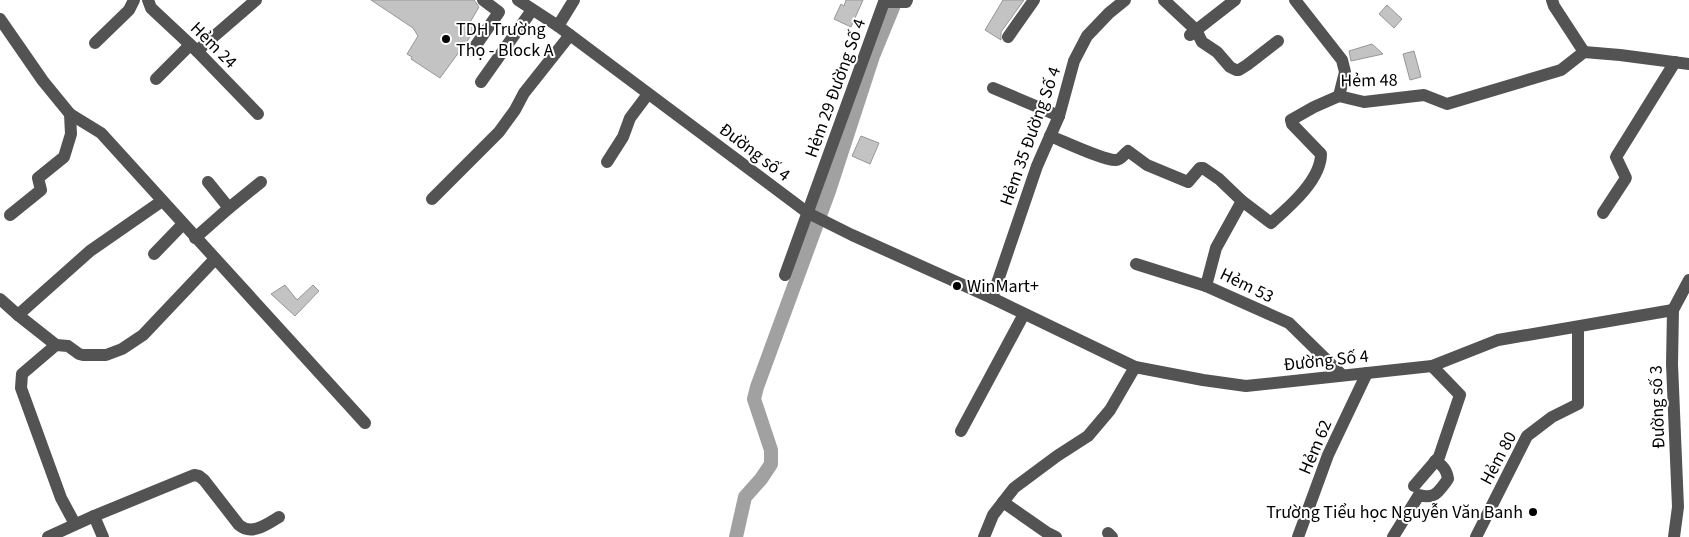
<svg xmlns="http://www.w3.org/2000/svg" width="1689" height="537" viewBox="0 0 1689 537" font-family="'Source Sans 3',sans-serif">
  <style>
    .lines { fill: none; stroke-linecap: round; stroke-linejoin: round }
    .canal { stroke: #a1a1a1; stroke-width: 14 }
    .building { fill: #c3c3c3; stroke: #979797 }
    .minor { stroke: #535353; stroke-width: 12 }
    .poi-dot { fill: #000; stroke: #fff; stroke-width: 2 }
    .labels { text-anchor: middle; stroke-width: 4; stroke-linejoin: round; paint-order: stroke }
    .poi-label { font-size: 18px; fill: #000; stroke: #fff; text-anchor: start }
    .street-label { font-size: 18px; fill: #000; stroke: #fff }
  </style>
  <rect width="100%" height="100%" fill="#fff"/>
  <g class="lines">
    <polyline class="canal" points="736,537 745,497 761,479 771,464 771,450 754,399 757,387 829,191 873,56 896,0"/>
  </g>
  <g class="building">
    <polygon points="371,0 474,0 479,7 469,24 474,28 469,36 470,37 440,78 411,59 412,57 407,54 418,36 413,28"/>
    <polygon points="846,0 863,0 851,27 834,19 841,4 844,6"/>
    <polygon points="1003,0 1024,0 1001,32 1001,40 985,30"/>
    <polygon points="1387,5 1402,19 1394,28 1379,14"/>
    <polygon points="1372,44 1383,54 1351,61 1349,51"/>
    <polygon points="1414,51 1421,77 1410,80 1403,54"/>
    <polygon points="861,136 879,143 870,164 852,156"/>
    <polygon points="285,285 297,300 313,285 319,291 295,316 271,294"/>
  </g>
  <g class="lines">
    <g class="minor">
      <polyline points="148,0 151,8 197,51 258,114"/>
      <polyline points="518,0 558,26 808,213 852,235 992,298 1135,367 1203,380 1246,386 1432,366 1498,340 1673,310"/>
      <polyline points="1164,0 1196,30 1202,42 1217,52 1230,67 1236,70 1239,70 1247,65 1278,41"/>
      <polyline points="1295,0 1342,60 1345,72 1339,96"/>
      <polyline points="1552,0 1554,6 1584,52"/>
      <polyline points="0,19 43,81 70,114 101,133 365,423"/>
      <polyline points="558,26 574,0"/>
      <polyline points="1190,35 1235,0"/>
      <polyline points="1008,37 1034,0"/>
      <polyline points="95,43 129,10 134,0"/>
      <polyline points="197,51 256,0"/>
      <polyline points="472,51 499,12 483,0"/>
      <polyline points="1584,52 1620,55 1689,64"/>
      <polyline points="156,79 190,45"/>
      <polyline points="481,82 532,10"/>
      <polyline points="993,88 1059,116"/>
      <path d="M1050,136C1063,141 1105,161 1116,160C1121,160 1124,154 1128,151L1147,165L1188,182L1200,168H1203L1219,179L1242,201L1271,223C1289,207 1321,180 1321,154L1292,124L1291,120L1314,107L1339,96L1364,102L1424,95L1447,104L1561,70L1584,52"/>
      <polyline points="607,162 623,137 630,118 648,94"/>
      <polyline points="208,182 229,208"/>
      <polyline points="432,199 499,132 515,110 524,93 570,35"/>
      <polyline points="1242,201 1216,248 1206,286 1289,323 1342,375"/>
      <polyline points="1603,213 1626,178 1616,157 1675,62"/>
      <polyline points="10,215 41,190 38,178 64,157 71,134 70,114"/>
      <polyline points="195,238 229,208 261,182"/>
      <polyline points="154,254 183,224"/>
      <polyline points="1136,264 1206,286"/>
      <polyline points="785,275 884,2 906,2 907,0"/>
      <polyline points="992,298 1037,166 1059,116 1074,61 1087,36 1109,13 1125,0"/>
      <polyline points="0,299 18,315 56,345"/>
      <polyline points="18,315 90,251 162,201"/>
      <polyline points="961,431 1024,314"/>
      <polyline points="1414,486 1439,457 1460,395 1432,366"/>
      <polyline points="1003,502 1046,532 1056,537"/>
      <polyline points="94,516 103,537"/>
      <polyline points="75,524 61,498 21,388 22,374 56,345 68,346 79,354 83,355 106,355 122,349 143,335 215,259"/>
      <polyline points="1108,533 1112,537"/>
      <path d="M48,537L94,516L194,475L199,476L204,480L239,525C252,536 267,524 279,517"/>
      <polyline points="984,537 993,515 1014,488 1057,456 1088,436 1110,410 1135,367"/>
      <polyline points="1298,537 1328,455 1367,373"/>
      <path d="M1393,537L1419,495C1435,500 1439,491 1448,479C1447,470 1443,465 1435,461"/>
      <polyline points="1476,537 1527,436 1552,417 1578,404 1578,328"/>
      <polyline points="1674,537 1678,507 1672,364 1673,310 1689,280"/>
    </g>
  </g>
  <g class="poi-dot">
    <circle cx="446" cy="39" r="5"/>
    <circle cx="957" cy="286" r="5"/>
    <circle cx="1533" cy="512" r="5"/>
  </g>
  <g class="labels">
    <g class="poi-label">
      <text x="456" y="35">TDH Trường<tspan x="456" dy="21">Thọ - Block A</tspan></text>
      <text x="967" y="292">WinMart+</text>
      <text x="1523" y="518" text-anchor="end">Trường Tiểu học Nguyễn Văn Banh</text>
    </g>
    <g class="street-label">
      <text transform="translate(214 45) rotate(45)" y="6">Hẻm 24</text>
      <text transform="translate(1369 80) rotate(-1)" y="6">Hẻm 48</text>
      <text transform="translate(835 88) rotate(-70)" y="6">Hẻm 29 Đường Số 4</text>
      <text transform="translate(1030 136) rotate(-70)" y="6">Hẻm 35 Đường Số 4</text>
      <text transform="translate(755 152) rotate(37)" y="6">Đường số 4</text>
      <text transform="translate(1247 285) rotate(26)" y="6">Hẻm 53</text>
      <text transform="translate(1326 360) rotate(-6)" y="6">Đường Số 4</text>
      <text transform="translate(1657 407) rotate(-92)" y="6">Đường số 3</text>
      <text transform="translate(1315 447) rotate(-67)" y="6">Hẻm 62</text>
      <text transform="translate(1498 458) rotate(-62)" y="6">Hẻm 80</text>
    </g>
  </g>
</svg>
